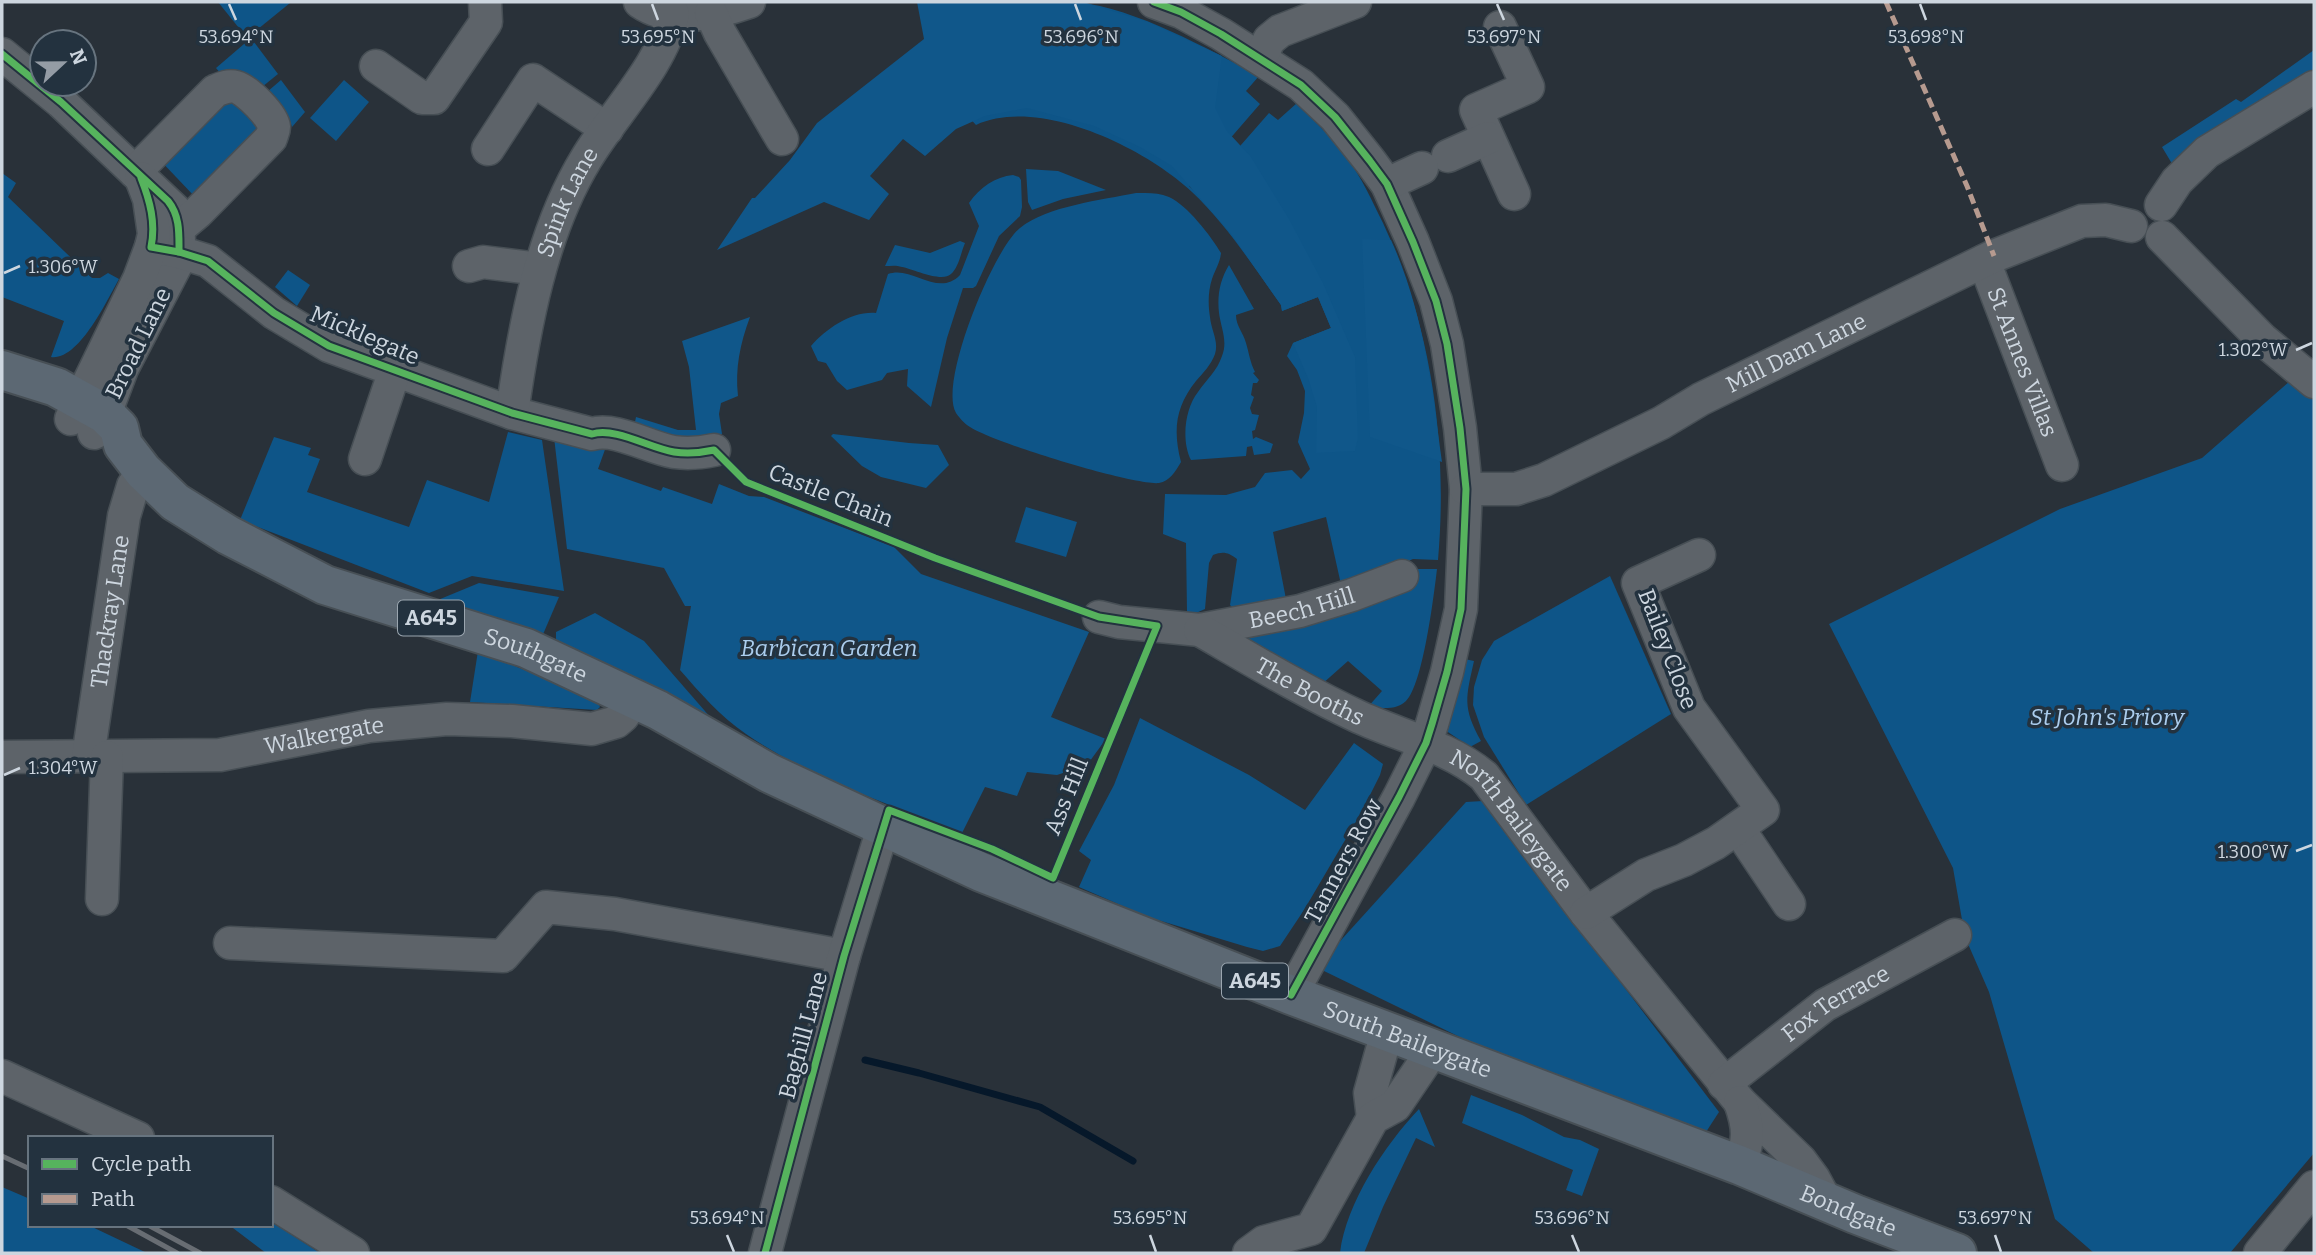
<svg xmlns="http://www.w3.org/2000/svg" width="2316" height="1255" viewBox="0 0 2316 1255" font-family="Bitter,serif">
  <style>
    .green { fill: #0e5588 }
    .forest { fill: #10578a }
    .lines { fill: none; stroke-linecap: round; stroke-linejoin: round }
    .stream { stroke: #06182a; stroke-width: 7 }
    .minor-casing { stroke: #474f55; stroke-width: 35 }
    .highway-casing { stroke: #474f55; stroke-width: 42 }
    .minor { stroke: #5d6369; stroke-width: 32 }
    .highway { stroke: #5c6873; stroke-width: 38 }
    .rail { stroke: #686d73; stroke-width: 5 }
    .quiet { stroke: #b69a8f; stroke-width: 5; stroke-dasharray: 10 5; stroke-linecap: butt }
    .cycleway-casing { stroke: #23323f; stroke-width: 11 }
    .cycleway { stroke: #56b35d; stroke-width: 7 }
    .ticks { fill: none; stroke: #cdd6df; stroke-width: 2.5 }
    .labels { text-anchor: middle; stroke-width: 7; stroke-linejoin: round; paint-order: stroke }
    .shield { fill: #23323f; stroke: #9aa5af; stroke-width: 2 }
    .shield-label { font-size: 21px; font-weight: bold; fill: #cdd6df }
    .street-label { font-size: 23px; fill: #cdd6df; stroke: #23323f }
    .park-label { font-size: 23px; font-style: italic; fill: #abcdee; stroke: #23323f }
    .ticks-label { font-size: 18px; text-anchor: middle; fill: #cdd6df; stroke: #23323f; stroke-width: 7; stroke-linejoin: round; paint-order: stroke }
  </style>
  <rect width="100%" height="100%" fill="#293139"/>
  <g class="green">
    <polygon points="218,2 289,2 290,3 247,38"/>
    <path d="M1077,2C1137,9 1206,48 1259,76L1246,91L1260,104L1189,186L1198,194L1269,113L1278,120L1297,103C1314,121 1333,138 1347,158C1362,178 1372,201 1383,223C1432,328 1448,445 1438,560L1413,559L1342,589L1326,517L1273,532L1286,599L1234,609L1230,605L1237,559C1228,552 1223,551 1213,555L1209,563L1205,609L1196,613L1187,612L1186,543L1163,534L1165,494L1226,495L1255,487L1265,473L1292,470L1301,479L1310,469L1298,442L1304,413L1305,391L1297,370L1287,356L1293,343L1331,328L1318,297L1282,311L1281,305C1253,266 1227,225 1192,192C1145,148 1039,96 976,125L966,114Z"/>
    <polygon points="251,38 278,74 262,87 221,74 216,68"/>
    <polygon points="281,80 305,112 292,127 290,121 267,92"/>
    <polygon points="344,80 369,102 336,141 310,118"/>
    <polygon points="230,96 261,128 196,198 157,157"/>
    <polygon points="1026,169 1058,171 1106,190 1063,199 1032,210 1028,202"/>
    <path d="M2,173L16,183L8,197L92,278H100L108,273L119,279C107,300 79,361 51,357L64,321L2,297Z"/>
    <path d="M1013,175L1019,177L1021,180L1022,207L1020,216L999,236L976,286L973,288H963L947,338L931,407L907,386L908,369L887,373L882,380L847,390L837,381L826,363L818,361L811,346C827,328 852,311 876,313L888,274C912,265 938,298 960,275L979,226L969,203C980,187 995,177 1013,175Z"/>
    <path d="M1136,193C1147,193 1158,192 1169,197C1187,205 1211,236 1221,253C1220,263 1215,270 1212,279C1208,291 1208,305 1210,317C1211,330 1219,341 1215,354C1211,365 1203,373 1196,381C1175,407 1173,431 1181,462C1175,472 1170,481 1159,483C1134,486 987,441 967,425C963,422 958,416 956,413C938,383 994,248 1020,228C1047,206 1102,200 1136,193Z"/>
    <path d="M960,241L965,243C961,252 959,267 951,274C942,283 913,269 902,267C896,265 891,266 885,266L895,245L930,253Z"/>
    <path d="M1229,265L1254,309L1236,315C1236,326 1243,332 1246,343C1249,353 1250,362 1255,372L1253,373L1259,380L1257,383H1253L1251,395L1254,397L1250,408L1252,414L1259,415L1255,430L1252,431L1253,439L1256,437L1273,444L1270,453L1254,455L1252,446L1247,447L1246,456L1191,460C1181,441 1185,408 1198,392C1207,379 1217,371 1222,356C1228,341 1221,328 1219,313C1217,295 1220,280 1229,265Z"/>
    <polygon points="288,270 310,285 297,306 275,287"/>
    <polygon points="2290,381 2314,400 2314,1153 2230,1253 2094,1253 2055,1219 1989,992 1965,937 1953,868 1829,624 2060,509 2202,458"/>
    <polygon points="508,432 542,440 564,591 472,576 429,593 240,520 274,437 311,448 308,455 320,459 307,492 409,527 427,480 489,502"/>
    <polygon points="833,434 909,443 938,445 949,465 926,488 881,477 862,466 831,436"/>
    <polygon points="1026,507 1077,522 1066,557 1015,542"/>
    <path d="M1417,569H1437C1434,595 1423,685 1406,701C1399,708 1390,708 1381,708L1375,712L1367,708L1382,691L1348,661L1321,685L1246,638L1250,626Z"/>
    <polygon points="1610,576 1671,714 1526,805 1484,737 1473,705 1474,687 1482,660 1494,641"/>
    <polygon points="479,583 559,597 541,639 433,602"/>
    <polygon points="595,613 644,641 711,718 556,642 556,632"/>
    <polygon points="478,651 597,700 600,707 597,710 470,702"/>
    <path d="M1455,657L1474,661C1466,697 1462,707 1481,741L1470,747L1445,730Z"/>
    <polygon points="1140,718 1249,775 1305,810 1354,743 1383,764 1380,775 1361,813 1304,910 1280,946 1263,951 1247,947 1148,917 1079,887 1091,860 1079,851 1114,785"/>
    <polygon points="1483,801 1719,1112 1706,1132 1505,1059 1324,971 1323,960 1466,802"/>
    <polygon points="1471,1095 1522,1115 1564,1137 1580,1140 1599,1149 1582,1196 1566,1190 1573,1170 1462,1123"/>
    <path d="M1419,1109L1435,1147L1416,1138L1383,1207L1364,1253H1340C1346,1203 1385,1145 1419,1109Z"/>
    <polygon points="2,1187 30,1199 30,1225 88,1225 147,1253 2,1253"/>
  </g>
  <g class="forest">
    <polygon points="917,2 1083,2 1148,22 1222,56 1215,108 1226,130 1251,157 1289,219 1323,283 1355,357 1358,438 1355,451 1316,453 1317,407 1308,378 1293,343 1331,328 1318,297 1282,311 1281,305 1232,235 1172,166 1140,147 1094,126 1027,108 985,116 956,129 925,156 903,139 870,176 889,194 869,220 824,202 717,250 752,198 755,198 790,160 817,123 924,39"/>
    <polygon points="2314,50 2314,69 2174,167 2162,147 2236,99 2241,102"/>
    <path d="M1362,239L1391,240C1423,310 1432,386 1442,462L1370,437Z"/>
    <path d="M750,317C740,344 735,368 738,396L721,403L719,414L722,434L681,448L633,432L636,417L678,430H696L689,367L682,341Z"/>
    <path d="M554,437L607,444L598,469L661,491L663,487L712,504L719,484L749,496L764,497L894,547L921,574L1089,632L1051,717L1106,739L1087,765L1057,775L1027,772L1017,796L985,787L962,833C889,804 811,779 746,734C720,716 700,693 680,670L691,606H685L664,568L567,549Z"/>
    <polygon points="271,1221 275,1224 320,1253 266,1253 229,1225 271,1225"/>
  </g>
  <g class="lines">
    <polyline class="stream" points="865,1060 919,1073 1040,1107 1133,1161"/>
    <defs>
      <g id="minor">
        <path d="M640,2C672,24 715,14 749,2"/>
        <polyline points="1154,2 1181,12 1221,34 1301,85 1335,117 1370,161 1387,184 1413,242 1436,301 1447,344 1460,428 1466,489 1461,609 1447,672 1432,724 1426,743 1399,797 1291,995"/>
        <polyline points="711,13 720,33 782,139"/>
        <polyline points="1500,27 1528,87 1476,110 1514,194"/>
        <path d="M2,54L61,102L175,210C179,229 181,246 176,265L122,369L105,414L94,433"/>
        <polyline points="1261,58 1269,40 1280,31 1355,2"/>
        <polyline points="376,66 422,98 434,98 486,22 485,2"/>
        <polyline points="488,149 533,80 607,129"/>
        <polyline points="1448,156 1488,138"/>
        <path d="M135,172L215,91C222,88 228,85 236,87C247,90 273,116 274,127C274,131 272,134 271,138L198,212L179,228"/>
        <polyline points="1387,184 1422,168"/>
        <polyline points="2161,205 2177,181 2207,152 2314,87"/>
        <polyline points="2162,237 2262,339 2314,382"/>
        <path d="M151,247L179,252L208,261L274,313L329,346L512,413L592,434C616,427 649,448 674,452C688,454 700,453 714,450"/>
        <path id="s1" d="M1984,261L2062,465"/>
        <polyline points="469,266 483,262 539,269"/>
        <path id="s2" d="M512,413C524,328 541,233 586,159C612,115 663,65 673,14"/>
        <polyline points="71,419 139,279 151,247 154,234 149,199 141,178"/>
        <polyline points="365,459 395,370"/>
        <path id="s3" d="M1466,489H1516L1544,480L1661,423L1701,399L1994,256L2082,221L2106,220L2131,226"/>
        <path id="s4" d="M1099,617L1119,622L1200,630L1300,611L1352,595L1402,576"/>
        <path id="s5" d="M1200,630C1252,660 1305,692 1359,717C1401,736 1449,747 1484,776L1586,913L1740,1102L1800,1160L1814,1179L1827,1203"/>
        <path id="s6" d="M2,757L220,755L369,726L447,719L512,721L592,729L616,722L623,716L635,699"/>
        <path id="s7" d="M88,757L124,516L133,486L143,471"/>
        <polyline points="1738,828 1789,904"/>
        <polyline points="102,899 107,757"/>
        <polyline points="1586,913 1646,875 1684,860 1716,843 1763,810 1689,708 1638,583 1699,555"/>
        <polyline points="230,943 503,956 546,907 615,914 844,956"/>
        <polyline points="2,1076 138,1138"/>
        <path id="s8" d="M1724,1084L1825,1005L1955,935"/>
        <polyline points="1373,1118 1370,1093 1387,1032"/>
        <path d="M1739,1165C1750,1141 1749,1127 1740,1102"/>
        <polyline points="271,1202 353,1253"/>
        <polyline points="765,1253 844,956 883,828"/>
        <polyline points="1249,1253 1264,1242 1311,1229 1373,1118 1395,1106 1433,1050"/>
        <polyline points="2260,1253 2314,1187"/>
      </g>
      <g id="highway">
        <path id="s9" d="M2,370L56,387L105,414L119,428L123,445L143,471L175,502L228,535L325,585L526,648L658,710L769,773L981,872L1291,995L1739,1165L1855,1214L1957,1253"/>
      </g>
    </defs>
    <use href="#minor" class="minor-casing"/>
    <use href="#highway" class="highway-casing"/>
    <use href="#minor" class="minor"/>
    <use href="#highway" class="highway"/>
    <g class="rail">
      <polyline points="2,1156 30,1169"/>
      <polyline points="126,1225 177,1253"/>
      <polyline points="148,1225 200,1253"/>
    </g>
    <polyline class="quiet" points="1886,2 1967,186 1994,256"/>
    <defs>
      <g id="cycleway">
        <polyline points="1154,2 1181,12 1221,34 1301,85 1335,117 1370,161 1387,184 1413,242 1436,301 1447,344 1460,428 1466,489 1461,609 1447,672 1432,724 1426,743 1399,797 1291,995"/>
        <path d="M2,54L61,102L168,201C180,216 179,233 179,252"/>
        <path d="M141,178C150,201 156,223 151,247L179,252L208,261L274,313L329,346L512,413L592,434C616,427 649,448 674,452C688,454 700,453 714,450L746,482L935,558L1099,617L1157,626L1053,878L992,849L889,810L844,956L765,1253"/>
      </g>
    </defs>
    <use href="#cycleway" class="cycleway-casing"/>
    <use href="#cycleway" class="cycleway"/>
  </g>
  <path class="ticks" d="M229,4L236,20M652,4L658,20M1075,4L1081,20M1497,4L1504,20M1920,4L1926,20M4,273L20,266M2296,350L2312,343M4,775L20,768M2296,851L2312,845M727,1235L734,1252M1150,1235L1156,1252M1572,1235L1579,1252M1995,1235L2001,1252"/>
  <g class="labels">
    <g class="shield">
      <rect x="398" y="600.5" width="66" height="35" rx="5"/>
      <rect x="1222" y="963.5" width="66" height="35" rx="5"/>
    </g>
    <g class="shield-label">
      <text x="431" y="625">A645</text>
      <text x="1255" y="988">A645</text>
    </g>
    <g class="street-label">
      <text dy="8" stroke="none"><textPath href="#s2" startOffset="219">Spink Lane</textPath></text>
      <text transform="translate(365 335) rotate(23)" y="8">Micklegate</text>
      <text transform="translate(138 343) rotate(-64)" y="8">Broad Lane</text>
      <text dy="8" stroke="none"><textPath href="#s3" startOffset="362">Mill Dam Lane</textPath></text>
      <text dy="8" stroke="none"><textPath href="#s1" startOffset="108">St Annes Villas</textPath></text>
      <text transform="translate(831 495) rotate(22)" y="8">Castle Chain</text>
      <text dy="8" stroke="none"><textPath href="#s4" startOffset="206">Beech Hill</textPath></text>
      <text dy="8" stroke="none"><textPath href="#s7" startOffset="147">Thackray Lane</textPath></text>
      <text transform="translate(1668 649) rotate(69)" y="8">Bailey Close</text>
      <text dy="8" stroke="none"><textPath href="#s9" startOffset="621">Southgate</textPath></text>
      <text dy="8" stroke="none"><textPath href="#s5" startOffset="126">The Booths</textPath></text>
      <text dy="8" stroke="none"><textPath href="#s6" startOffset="324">Walkergate</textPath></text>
      <text transform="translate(1066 796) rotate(-68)" y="8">Ass Hill</text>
      <text dy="8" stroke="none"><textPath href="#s5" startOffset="371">North Baileygate</textPath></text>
      <text transform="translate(1343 861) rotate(-62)" y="8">Tanners Row</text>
      <text dy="8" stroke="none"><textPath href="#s8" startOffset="138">Fox Terrace</textPath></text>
      <text transform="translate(803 1035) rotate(-75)" y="8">Baghill Lane</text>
      <text dy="8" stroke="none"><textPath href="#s9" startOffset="1575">South Baileygate</textPath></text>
      <text dy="8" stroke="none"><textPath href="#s9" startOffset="2048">Bondgate</textPath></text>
    </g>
    <g class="park-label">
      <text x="829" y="656">Barbican Garden</text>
      <text x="2107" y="725">St John's Priory</text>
    </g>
  </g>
  <g class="ticks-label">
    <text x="236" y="43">53.694°N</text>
    <text x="658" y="43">53.695°N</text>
    <text x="1081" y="43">53.696°N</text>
    <text x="1504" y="43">53.697°N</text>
    <text x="1926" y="43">53.698°N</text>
    <text x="63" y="273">1.306°W</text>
    <text x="2253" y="356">1.302°W</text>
    <text x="63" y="774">1.304°W</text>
    <text x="2253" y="858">1.300°W</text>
    <text x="727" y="1224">53.694°N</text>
    <text x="1150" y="1224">53.695°N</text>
    <text x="1572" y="1224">53.696°N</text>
    <text x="1995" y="1224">53.697°N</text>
  </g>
  <rect width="2316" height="1255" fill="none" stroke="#cdd6df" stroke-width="7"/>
  <rect x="28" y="1136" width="245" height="91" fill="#23323f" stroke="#67747f" stroke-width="2"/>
  <rect x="42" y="1159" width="35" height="10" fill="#56b35d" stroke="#67747f" stroke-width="2"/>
  <text x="91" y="1171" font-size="21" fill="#cdd6df">Cycle path</text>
  <rect x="42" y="1194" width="35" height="10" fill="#b69a8f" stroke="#67747f" stroke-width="2"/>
  <text x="91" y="1206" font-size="21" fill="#cdd6df">Path</text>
  <g transform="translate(63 63) rotate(68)"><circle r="33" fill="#23323f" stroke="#67747f" stroke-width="2"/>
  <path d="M0-5L12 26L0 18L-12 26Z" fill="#949ca5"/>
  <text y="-10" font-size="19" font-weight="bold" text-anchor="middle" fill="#cdd6df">N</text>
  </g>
</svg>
